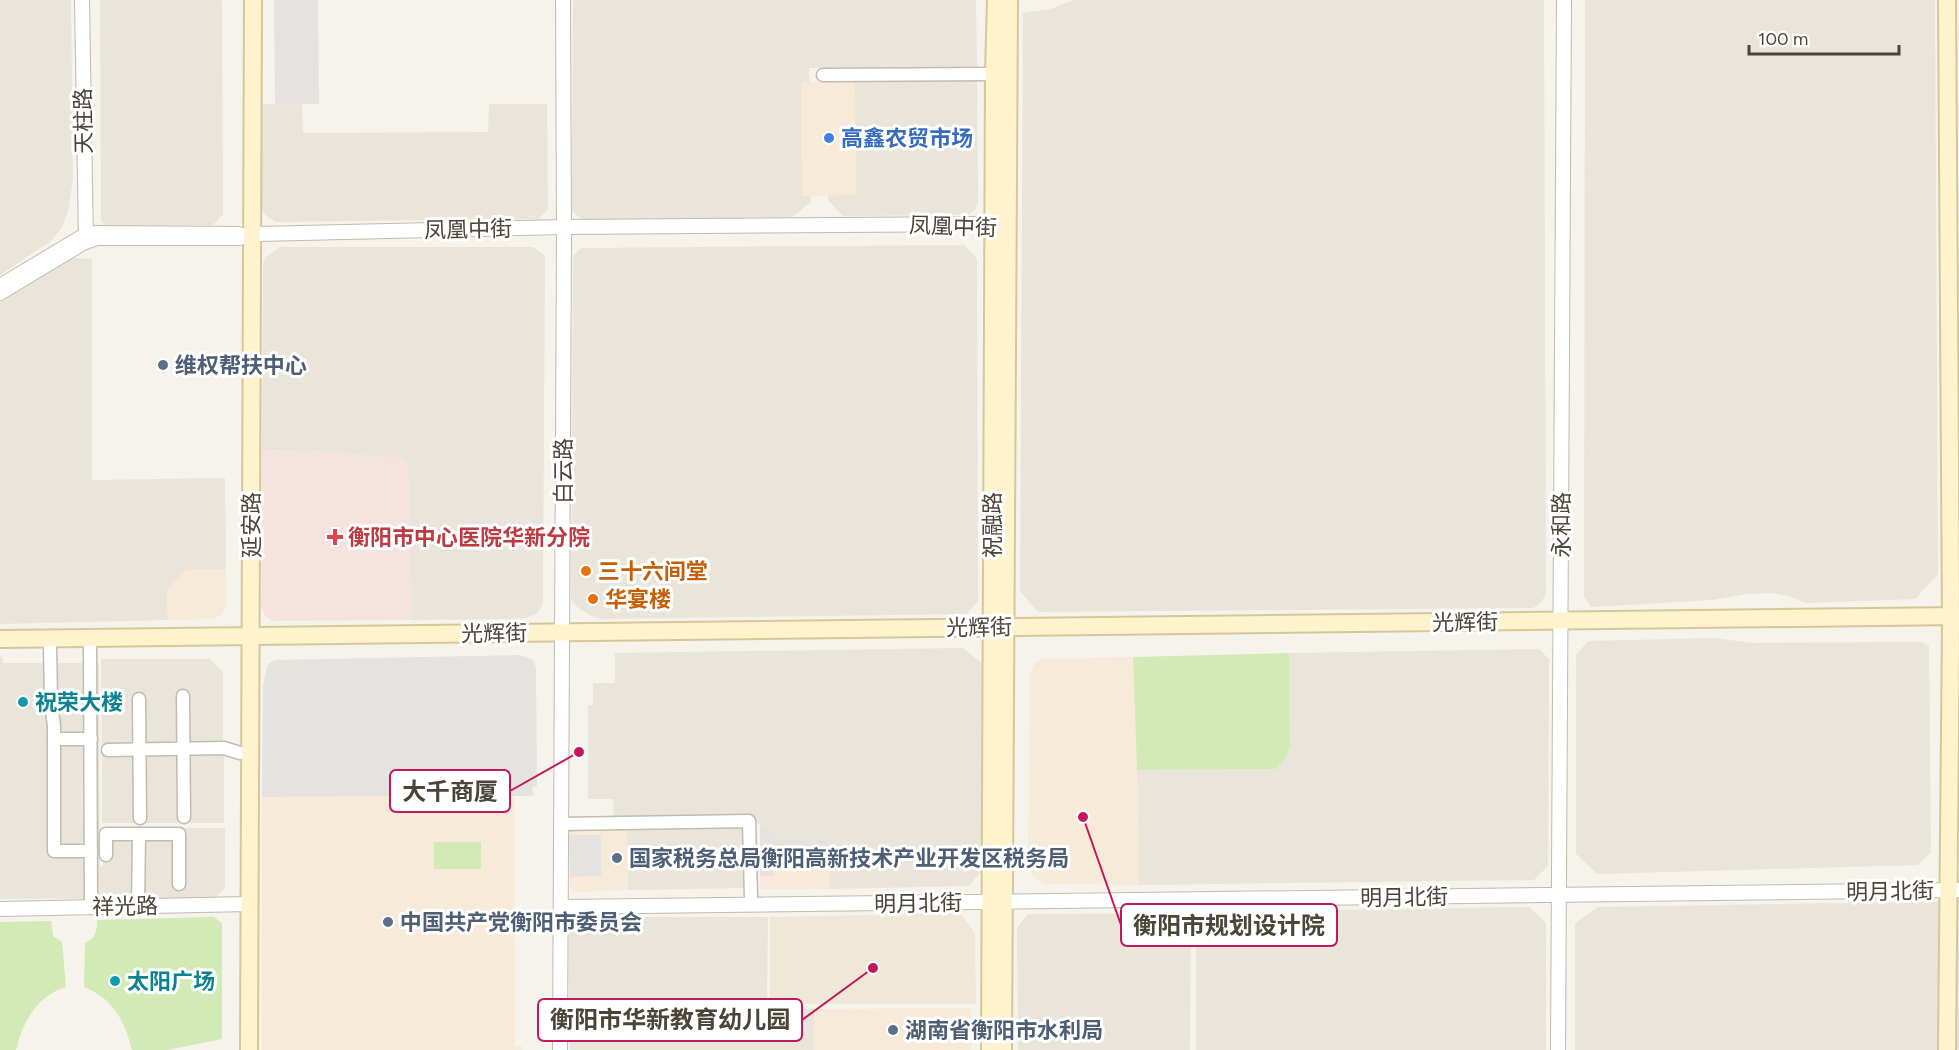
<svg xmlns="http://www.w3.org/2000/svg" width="1959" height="1050" viewBox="0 0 1959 1050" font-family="Figtree,'Noto Sans SC',sans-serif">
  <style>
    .residential { fill: #eae5da }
    .commercial { fill: #f7ead8 }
    .education { fill: #efe8d6 }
    .medical { fill: #f6e3e0 }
    .green { fill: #d2eab5 }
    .parking { fill: #e5e3e0 }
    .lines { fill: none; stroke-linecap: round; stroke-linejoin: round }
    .minor-casing { stroke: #c2bbae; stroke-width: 15 }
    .tertiary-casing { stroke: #c2bbae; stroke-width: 16 }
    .secondary-casing { stroke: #d6c79b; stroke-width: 20 }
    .minor { stroke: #fff; stroke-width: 12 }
    .tertiary { stroke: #fff; stroke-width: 14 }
    .secondary { stroke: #fff3cd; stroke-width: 16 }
    .shop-dot { fill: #3f7fe0; stroke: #fff; stroke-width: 2 }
    .service-dot { fill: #5c6f8a; stroke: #fff; stroke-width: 2 }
    .health-dot { fill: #e0444e; stroke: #fff; stroke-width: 2 }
    .food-dot { fill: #e8710a; stroke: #fff; stroke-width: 2 }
    .culture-dot { fill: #0f9aa8; stroke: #fff; stroke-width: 2 }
    .labels { text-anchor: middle; stroke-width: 6; stroke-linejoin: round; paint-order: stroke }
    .street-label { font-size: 22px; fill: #4b4439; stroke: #fff }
    .shop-label { font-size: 22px; font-weight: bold; fill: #366cbe; stroke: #fff; text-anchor: start }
    .service-label { font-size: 22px; font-weight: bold; fill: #4e5e75; stroke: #fff; text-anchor: start }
    .health-label { font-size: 22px; font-weight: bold; fill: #be3a42; stroke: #fff; text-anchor: start }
    .food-label { font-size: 22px; font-weight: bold; fill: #c56008; stroke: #fff; text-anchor: start }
    .culture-label { font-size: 22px; font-weight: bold; fill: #0d838f; stroke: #fff; text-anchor: start }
    .leader { fill: none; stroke: #c2185b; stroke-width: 2 }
    .callout-dot { fill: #c2185b; stroke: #fff; stroke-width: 2 }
    .callout { fill: #fff; stroke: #c2185b; stroke-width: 2 }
    .callout-label { font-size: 24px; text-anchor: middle; font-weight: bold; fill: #4b4439 }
  </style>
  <rect width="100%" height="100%" fill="#f6f3ec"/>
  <g class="residential">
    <polygon points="0,0 71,0 73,179 68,211 62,227 51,241 0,275"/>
    <polygon points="100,0 222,0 223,214 213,225 105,226 101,220"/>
    <polygon points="573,0 976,0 977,68 809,68 811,202 792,217 582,220 572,211"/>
    <polygon points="1074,0 1544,0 1546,594 1540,604 1533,608 1038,612 1020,591 1023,13 1051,9"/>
    <polygon points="1585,0 1935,0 1938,574 1915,599 1806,603 1789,596 1771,593 1747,594 1712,600 1591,607 1584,596"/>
    <polygon points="828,81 977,81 978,202 975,210 968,215 843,216 828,200"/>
    <polygon points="261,104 302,104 303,133 488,132 489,104 547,104 548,209 539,219 276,222 265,215 260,205"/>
    <polygon points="964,245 977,259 978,601 967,614 602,619 589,615 577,607 571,599 573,256 581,248"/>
    <polygon points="280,247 533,247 545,256 543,599 542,606 536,614 526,618 514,619 411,620 408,468 405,461 399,458 312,451 262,450 263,263 266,257"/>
    <polygon points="73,258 92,259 92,480 225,478 226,569 186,570 167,590 168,620 0,624 0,301"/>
    <polygon points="1714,638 1753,643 1921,642 1929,646 1931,852 1918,865 1597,874 1576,854 1576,655 1588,641"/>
    <polygon points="963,648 984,665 983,869 969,886 830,889 830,839 783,839 749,818 614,819 613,799 588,799 588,705 593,705 593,683 615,683 615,653"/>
    <polygon points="1539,649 1549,659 1548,866 1534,880 1139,885 1137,770 1276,769 1290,747 1289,653"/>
    <polygon points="0,656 2,656 3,663 99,663 100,866 103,866 103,828 225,828 225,889 214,898 0,899"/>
    <polygon points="101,659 210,659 223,672 223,749 102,749"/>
    <rect x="102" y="752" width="122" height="71"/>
    <polygon points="744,825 745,888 628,890 627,827"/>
    <polygon points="1959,901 1959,1050 1575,1050 1575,923 1598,907"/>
    <polygon points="1529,907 1546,923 1546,1050 1196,1050 1196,912"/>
    <polygon points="1191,913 1190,1050 1018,1050 1017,928 1028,914"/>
    <polygon points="576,917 768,917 767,1004 569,1005 569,924"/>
    <polygon points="814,1009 814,1050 570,1050 569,1011 763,1013 764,1010"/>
  </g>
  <g class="commercial">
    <polygon points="855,81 856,195 802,196 801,82"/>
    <polygon points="226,569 226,607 222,615 213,619 168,620 167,590 186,570"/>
    <polygon points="1133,657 1137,770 1139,885 1044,884 1032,876 1028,864 1030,672 1035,663 1043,659"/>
    <polygon points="514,796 515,1046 522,1046 522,1050 262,1050 262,797"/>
    <polygon points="760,825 783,839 830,839 830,889 760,889"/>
    <polygon points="627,827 628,890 575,892 570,889 569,829"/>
    <polygon points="971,1008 971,1050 814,1050 814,1009"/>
  </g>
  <polygon class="education" points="960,913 975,933 976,1004 770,1004 770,917"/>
  <polygon class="medical" points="262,450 312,451 400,458 405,461 408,468 411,620 272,621 266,617 261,607"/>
  <g class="green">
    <polygon points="1289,653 1290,747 1284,760 1276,769 1137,770 1133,657"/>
    <rect x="434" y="842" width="47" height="27"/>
    <path d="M214,917L222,923V1039L167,1050H132C124,1020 114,999 84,987L85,943C96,938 97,931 97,920Z"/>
    <path d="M51,921L53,936L62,942L66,987C37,996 23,1021 16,1050H0V922Z"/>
  </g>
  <g class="parking">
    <polygon points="274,0 318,0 319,104 275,104"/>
    <polygon points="520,655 533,660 536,668 537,786 532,787 534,796 262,797 263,685 268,664 275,660"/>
    <polygon points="760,825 783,839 830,839 830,861 774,862 773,876 760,876"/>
    <polygon points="569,835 601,835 601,876 570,877"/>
  </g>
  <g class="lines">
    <defs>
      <g id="minor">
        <polyline points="823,75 994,74"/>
        <polyline points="50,644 51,703 54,726 54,851 91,851"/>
        <polyline points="90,644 91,907"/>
        <polyline points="183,696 184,817"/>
        <polyline points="139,699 140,818"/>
        <polyline points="54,739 91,739"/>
        <polyline points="108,750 224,748 240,753"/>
        <polyline points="561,824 749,821 751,897"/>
        <polyline points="106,855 106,834 179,834 179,884"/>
        <polyline points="138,906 139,834"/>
        <polyline points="560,1009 759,1007"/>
      </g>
      <g id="tertiary">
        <polyline points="82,0 86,242"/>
        <polyline points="252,236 257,234 564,227 993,224 1002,226"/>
        <polyline points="0,286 80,238 96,233 239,234 242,237 239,238 97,238 83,243 0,293"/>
        <polyline points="561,907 1959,890"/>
        <polyline points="0,909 250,904"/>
        <polyline points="560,1050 564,234 563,0"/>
        <polyline points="1558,1050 1564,0"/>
      </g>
      <g id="secondary">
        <polyline points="0,639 1959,616"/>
        <polyline points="249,1050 253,0"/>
        <polyline points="990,1050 994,74 996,0"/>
        <polyline points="1003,1050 1009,0"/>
        <polyline points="1947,1050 1951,623 1947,0"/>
      </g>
    </defs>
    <use href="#minor" class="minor-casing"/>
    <use href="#tertiary" class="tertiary-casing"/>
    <use href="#secondary" class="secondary-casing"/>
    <use href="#minor" class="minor"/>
    <use href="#tertiary" class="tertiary"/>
    <use href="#secondary" class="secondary"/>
  </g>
  <circle class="shop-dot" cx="829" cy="138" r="6"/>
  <g class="service-dot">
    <circle cx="163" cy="365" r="6"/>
    <circle cx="617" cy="858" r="6"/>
    <circle cx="388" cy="922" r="6"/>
    <circle cx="893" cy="1030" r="6"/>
  </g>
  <path class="health-dot" d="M332 528h6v6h6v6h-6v6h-6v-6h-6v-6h6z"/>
  <g class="food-dot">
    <circle cx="586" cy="571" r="6"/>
    <circle cx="593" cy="599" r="6"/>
  </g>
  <g class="culture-dot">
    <circle cx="23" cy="702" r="6"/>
    <circle cx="115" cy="981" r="6"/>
  </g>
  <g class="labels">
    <g class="street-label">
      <text transform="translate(83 121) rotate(-91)" y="8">天柱路</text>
      <text transform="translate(953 226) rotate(2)" y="8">凤凰中街</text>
      <text transform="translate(468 229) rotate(-1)" y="8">凤凰中街</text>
      <text transform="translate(563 471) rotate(-90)" y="8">白云路</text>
      <text transform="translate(251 525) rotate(-90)" y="8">延安路</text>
      <text transform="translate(992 525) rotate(-90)" y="8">祝融路</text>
      <text transform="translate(1561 525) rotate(-90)" y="8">永和路</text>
      <text transform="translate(1465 622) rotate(-1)" y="8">光辉街</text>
      <text transform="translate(979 627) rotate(-1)" y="8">光辉街</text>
      <text transform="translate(494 633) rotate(-1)" y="8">光辉街</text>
      <text transform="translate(1890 891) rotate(-1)" y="8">明月北街</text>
      <text transform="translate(1404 897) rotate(-1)" y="8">明月北街</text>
      <text transform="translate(918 903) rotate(-1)" y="8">明月北街</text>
      <text transform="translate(125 906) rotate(-1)" y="8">祥光路</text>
    </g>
    <g class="shop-label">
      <text x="841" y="146">高鑫农贸市场</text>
    </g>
    <g class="service-label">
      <text x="175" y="373">维权帮扶中心</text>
      <text x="629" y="866">国家税务总局衡阳高新技术产业开发区税务局</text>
      <text x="400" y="930">中国共产党衡阳市委员会</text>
      <text x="905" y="1038">湖南省衡阳市水利局</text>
    </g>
    <g class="health-label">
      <text x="348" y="545">衡阳市中心医院华新分院</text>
    </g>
    <g class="food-label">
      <text x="598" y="579">三十六间堂</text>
      <text x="605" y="607">华宴楼</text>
    </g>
    <g class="culture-label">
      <text x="35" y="710">祝荣大楼</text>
      <text x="127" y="989">太阳广场</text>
    </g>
  </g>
  <path class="leader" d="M579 752L510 791M1083 817L1121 925M873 968L802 1020"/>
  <g class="callout-dot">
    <circle cx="579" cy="752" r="6"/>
    <circle cx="1083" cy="817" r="6"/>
    <circle cx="873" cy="968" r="6"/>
  </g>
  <g class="callout">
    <rect x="390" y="770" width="120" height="42" rx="6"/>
    <rect x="1121" y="904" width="216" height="42" rx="6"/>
    <rect x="538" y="999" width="264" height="42" rx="6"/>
  </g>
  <g class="callout-label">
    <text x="450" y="800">大千商厦</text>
    <text x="1229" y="934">衡阳市规划设计院</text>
    <text x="670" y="1028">衡阳市华新教育幼儿园</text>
  </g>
  <path d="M1749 45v9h150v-9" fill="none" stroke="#4b4439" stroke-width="3"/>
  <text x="1758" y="45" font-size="18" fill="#4b4439" stroke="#ffffff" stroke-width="4.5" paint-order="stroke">100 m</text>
</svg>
